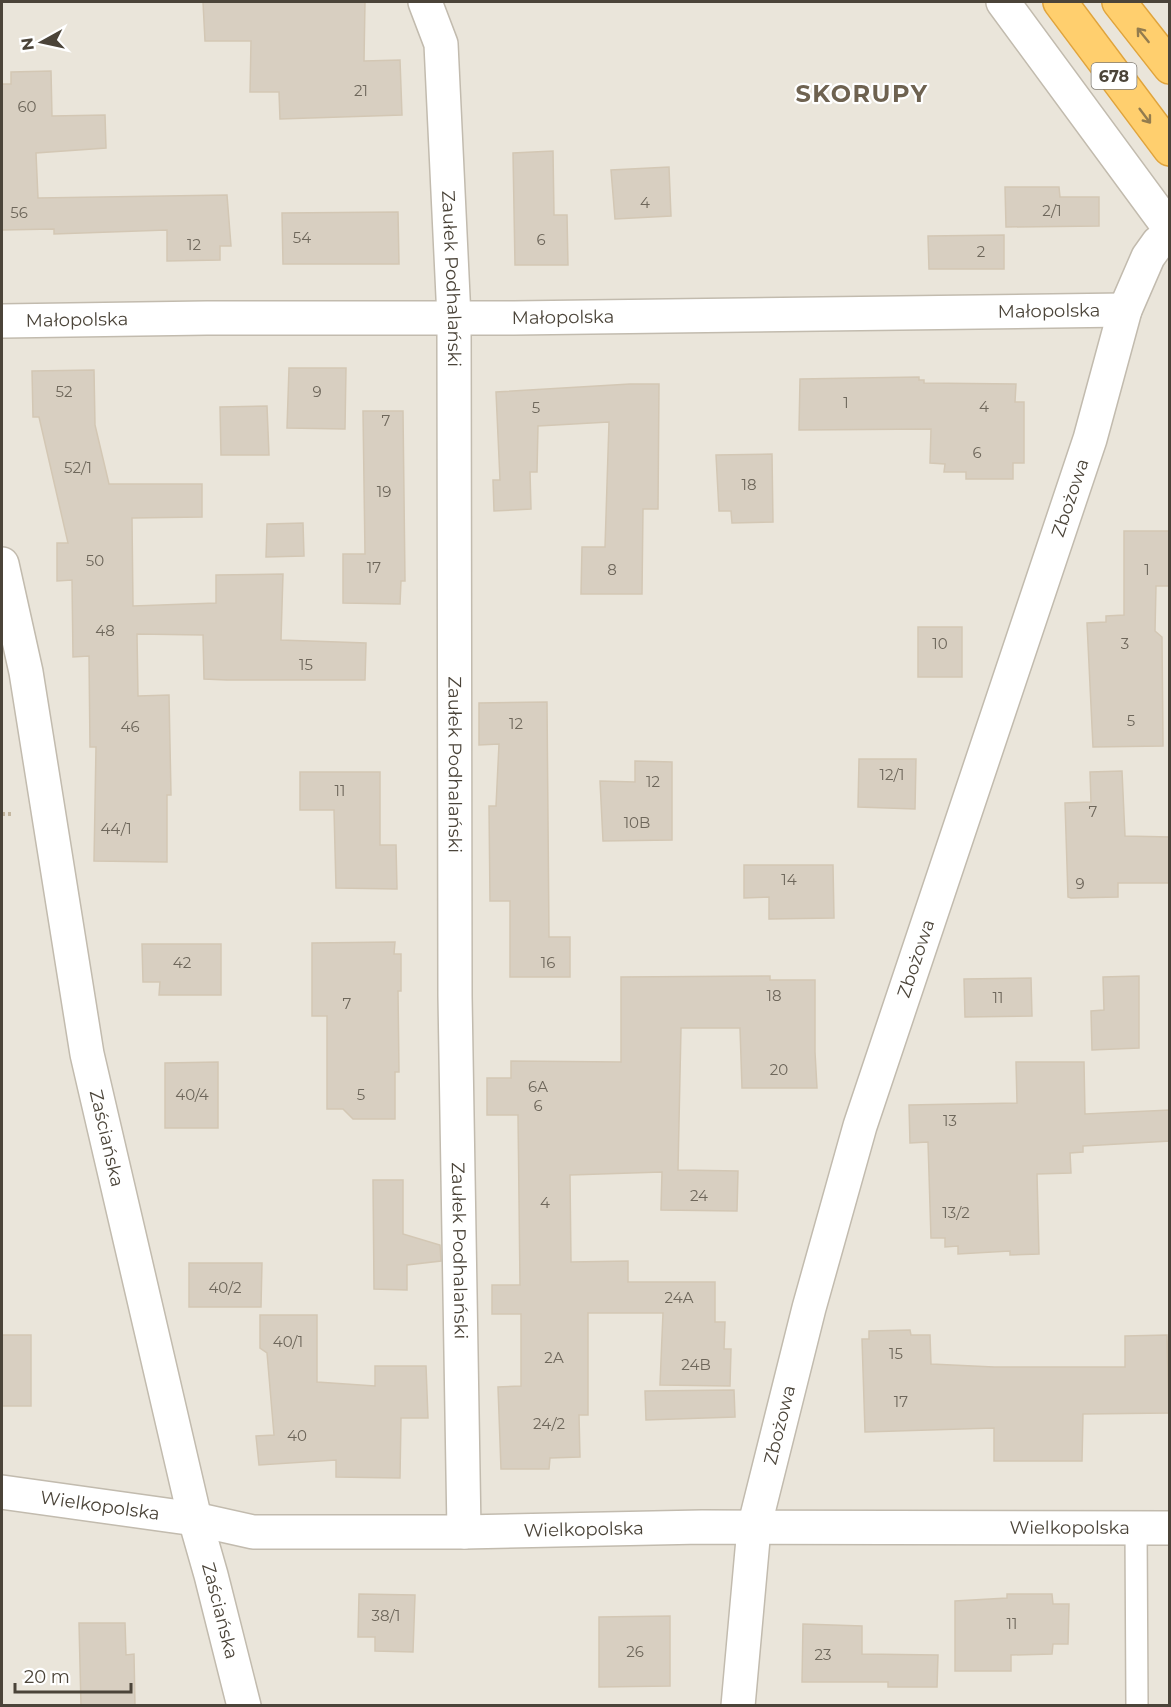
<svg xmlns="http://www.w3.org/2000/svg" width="1171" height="1707" viewBox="0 0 1171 1707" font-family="Montserrat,sans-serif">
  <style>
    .residential { fill: #eae5da }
    .building { fill: #d8cfc1; stroke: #d3c7b4; stroke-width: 1.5 }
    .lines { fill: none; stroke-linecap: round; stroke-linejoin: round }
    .lane-casing { stroke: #c2bbae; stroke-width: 24 }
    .street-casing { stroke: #c2bbae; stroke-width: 36 }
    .highway-casing { stroke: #e0a43c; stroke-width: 36 }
    .path { stroke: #c4b79f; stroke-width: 4; stroke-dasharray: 3 3; stroke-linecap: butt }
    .lane { stroke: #fff; stroke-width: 21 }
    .street { stroke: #fff; stroke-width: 33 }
    .highway { stroke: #ffcf6e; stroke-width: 33 }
    .oneway { stroke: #937c4e }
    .labels { text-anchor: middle; stroke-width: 4.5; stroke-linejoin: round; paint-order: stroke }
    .number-label { font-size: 15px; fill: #6e675b }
    .shield { fill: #fff; stroke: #817c74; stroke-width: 1.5 }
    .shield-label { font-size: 16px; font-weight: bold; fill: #4b4439 }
    .street-label { font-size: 18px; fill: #4b4439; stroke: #fff }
    .district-label { font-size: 24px; font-weight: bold; letter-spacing: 1.5px; fill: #6e6250; stroke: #fff }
  </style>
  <rect width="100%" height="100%" fill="#f6f3ec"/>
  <rect class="residential" x="2" y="2" width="1167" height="1703"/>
  <g class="building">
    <polygon points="203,2 365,2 364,61 400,60 402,115 280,119 279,92 250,92 251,41 205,41"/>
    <polygon points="51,71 52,116 105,115 106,148 36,153 38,198 227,195 231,246 220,246 220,260 167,261 167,230 54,234 54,229 2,230 2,84 11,84 11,72"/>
    <polygon points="553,151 554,215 567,215 568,265 515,265 513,153"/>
    <polygon points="669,167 671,216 615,219 611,170"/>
    <polygon points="1005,187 1059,187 1060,197 1099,197 1099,226 1006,227"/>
    <polygon points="398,212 399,264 283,264 282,213"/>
    <polygon points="1004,235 1004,269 929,269 928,236"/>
    <polygon points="289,368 346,368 345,429 287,428"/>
    <polygon points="94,370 95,425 109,484 202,484 202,517 132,518 133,606 216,603 216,575 283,574 281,640 366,643 365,680 227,680 204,679 203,635 137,634 138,696 169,695 171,795 167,795 167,862 94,861 96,747 90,747 89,656 73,657 72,580 57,581 57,543 68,543 39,417 33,417 32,371"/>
    <polygon points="919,377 919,380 924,380 924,383 1016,384 1015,402 1024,402 1024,463 1013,463 1013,479 966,479 966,472 944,472 945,464 930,463 931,429 799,430 800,379"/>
    <polygon points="630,384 659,384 658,509 643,509 642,594 581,594 582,547 605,547 609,422 538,426 537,472 530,472 531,509 494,511 493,480 500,480 496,392"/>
    <polygon points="267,406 269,455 221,455 220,407"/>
    <polygon points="363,411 403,411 405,581 401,581 400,604 343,603 343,554 365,554"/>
    <polygon points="772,454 773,522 732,523 731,511 719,511 716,455"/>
    <polygon points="303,523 304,556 266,557 267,524"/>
    <polygon points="1124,531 1170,531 1170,586 1156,586 1155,631 1162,637 1163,746 1093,747 1087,623 1106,622 1106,616 1124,615"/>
    <rect x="918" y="627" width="44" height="50"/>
    <polygon points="547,702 549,937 570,937 570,977 510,977 510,901 490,901 489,806 496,806 499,744 479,745 479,703"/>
    <polygon points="859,759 916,759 915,809 858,807"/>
    <polygon points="635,761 672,762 672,840 603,841 600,781 635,782"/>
    <polygon points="1122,771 1125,836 1170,837 1170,883 1118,883 1118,897 1071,898 1068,897 1065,803 1091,802 1090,772"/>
    <polygon points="300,772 380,772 380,845 396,845 397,889 336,888 334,810 300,810"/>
    <polygon points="744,865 833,865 834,918 769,919 769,897 744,898"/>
    <polygon points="395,942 394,954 401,954 401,991 398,991 399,1072 395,1072 395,1119 353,1119 343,1109 327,1109 327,1016 312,1016 312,943"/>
    <polygon points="142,944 221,944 221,995 159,995 160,982 143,982"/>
    <polygon points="770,976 770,980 815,980 815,1052 817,1088 742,1088 740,1028 681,1028 678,1170 738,1171 737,1211 661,1210 662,1172 570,1175 571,1262 628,1261 628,1282 715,1282 715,1322 725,1322 724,1349 731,1349 730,1386 660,1385 663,1313 588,1313 588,1415 579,1415 580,1457 550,1458 549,1469 501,1469 498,1387 521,1386 521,1314 492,1314 492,1285 520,1285 518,1115 487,1115 487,1078 511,1078 511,1061 621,1062 621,977"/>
    <polygon points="1139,976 1139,1048 1092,1050 1091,1011 1104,1010 1103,977"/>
    <polygon points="1031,978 1032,1016 965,1017 964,979"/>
    <polygon points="218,1062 218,1128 165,1128 165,1063"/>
    <polygon points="1016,1062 1084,1062 1085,1114 1170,1110 1170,1141 1083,1146 1083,1152 1070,1153 1071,1173 1037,1174 1039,1254 1010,1255 1010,1251 958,1254 958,1246 945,1247 945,1238 931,1238 928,1142 910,1143 909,1105 1017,1103"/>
    <polygon points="373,1180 403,1180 403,1234 440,1245 441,1261 407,1265 407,1290 374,1289"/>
    <polygon points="189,1263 262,1263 261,1307 189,1307"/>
    <polygon points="260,1315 317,1315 317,1382 375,1386 375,1366 426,1366 428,1418 401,1418 400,1478 336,1477 336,1460 259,1465 256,1436 274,1435 267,1353 260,1348"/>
    <polygon points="910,1330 911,1335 930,1335 931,1364 994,1367 1125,1367 1125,1336 1167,1335 1169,1413 1083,1414 1082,1461 994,1461 994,1428 865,1432 862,1339 869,1339 869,1331"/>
    <rect x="2" y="1335" width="29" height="71"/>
    <polygon points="734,1390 735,1417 646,1420 645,1391"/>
    <polygon points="359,1594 415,1595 413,1652 375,1651 375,1637 358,1637"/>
    <polygon points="1007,1594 1052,1594 1053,1604 1069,1604 1068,1644 1053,1644 1052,1654 1011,1655 1011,1671 955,1671 955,1601 1007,1598"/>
    <polygon points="670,1616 670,1686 599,1687 599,1617"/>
    <polygon points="79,1623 125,1623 126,1655 134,1654 135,1706 81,1706"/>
    <polygon points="803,1624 862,1626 862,1654 938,1655 937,1687 888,1687 888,1682 802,1682"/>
  </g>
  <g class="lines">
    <defs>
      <polyline id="lane" points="1136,1528 1137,1706"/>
      <g id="street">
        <path id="s1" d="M425,2L441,44L454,318L455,996L464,1532"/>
        <polyline points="1003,2 1170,229"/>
        <path id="s2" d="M2,321L207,318H514L1125,310"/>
        <path id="s3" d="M2,564L26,672L87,1054L195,1519L211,1575L244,1706"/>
        <path id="s4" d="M2,1492L195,1519L253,1532H464L702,1527L1170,1528"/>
        <path id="s5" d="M738,1706L754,1528L809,1308L860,1126L1090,439L1125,310L1148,257L1158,243L1170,234"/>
      </g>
      <g id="highway">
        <polyline points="1060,2 1170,149"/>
        <polyline points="1119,2 1170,67"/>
      </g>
    </defs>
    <use href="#lane" class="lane-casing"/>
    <use href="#street" class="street-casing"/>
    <use href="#highway" class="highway-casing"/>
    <polyline class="path" points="2,814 13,814"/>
    <use href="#lane" class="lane"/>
    <use href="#street" class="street"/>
    <use href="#highway" class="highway"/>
  </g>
  <defs><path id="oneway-shaft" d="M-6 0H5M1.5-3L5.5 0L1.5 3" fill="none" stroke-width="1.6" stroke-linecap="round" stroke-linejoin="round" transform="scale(1.5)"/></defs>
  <g class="oneway">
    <use href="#oneway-shaft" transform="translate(1143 35) rotate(-129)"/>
    <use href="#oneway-shaft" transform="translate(1145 116) rotate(53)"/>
  </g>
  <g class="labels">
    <g class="number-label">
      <text x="361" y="96">21</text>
      <text x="27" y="112">60</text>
      <text x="645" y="208">4</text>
      <text x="1052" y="216">2/1</text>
      <text x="19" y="218">56</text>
      <text x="302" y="243">54</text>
      <text x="541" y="245">6</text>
      <text x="194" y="250">12</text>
      <text x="981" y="257">2</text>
      <text x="64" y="397">52</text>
      <text x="317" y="397">9</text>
      <text x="846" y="408">1</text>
      <text x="984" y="412">4</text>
      <text x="536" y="413">5</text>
      <text x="386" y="426">7</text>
      <text x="977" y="458">6</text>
      <text x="78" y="473">52/1</text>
      <text x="749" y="490">18</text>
      <text x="384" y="497">19</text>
      <text x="95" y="566">50</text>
      <text x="374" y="573">17</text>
      <text x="612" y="575">8</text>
      <text x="1147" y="575">1</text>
      <text x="105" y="636">48</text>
      <text x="940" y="649">10</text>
      <text x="1125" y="649">3</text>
      <text x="306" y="670">15</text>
      <text x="1131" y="726">5</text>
      <text x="516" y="729">12</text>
      <text x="130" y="732">46</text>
      <text x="892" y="780">12/1</text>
      <text x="653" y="787">12</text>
      <text x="340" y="796">11</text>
      <text x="1093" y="817">7</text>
      <text x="637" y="828">10B</text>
      <text x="116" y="834">44/1</text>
      <text x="789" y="885">14</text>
      <text x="1080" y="889">9</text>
      <text x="182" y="968">42</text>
      <text x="548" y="968">16</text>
      <text x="774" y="1001">18</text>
      <text x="998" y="1003">11</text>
      <text x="347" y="1009">7</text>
      <text x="779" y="1075">20</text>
      <text x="538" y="1092">6A</text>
      <text x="192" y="1100">40/4</text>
      <text x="361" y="1100">5</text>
      <text x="538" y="1111">6</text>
      <text x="950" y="1126">13</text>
      <text x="699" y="1201">24</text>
      <text x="545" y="1208">4</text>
      <text x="956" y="1218">13/2</text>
      <text x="225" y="1293">40/2</text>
      <text x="679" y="1303">24A</text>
      <text x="288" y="1347">40/1</text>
      <text x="896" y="1359">15</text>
      <text x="554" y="1363">2A</text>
      <text x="696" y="1370">24B</text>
      <text x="901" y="1407">17</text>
      <text x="549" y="1429">24/2</text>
      <text x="297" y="1441">40</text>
      <text x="386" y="1621">38/1</text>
      <text x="1012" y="1629">11</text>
      <text x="635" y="1657">26</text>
      <text x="823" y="1660">23</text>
    </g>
    <rect class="shield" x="1091.5" y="63" width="45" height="26" rx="4.5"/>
    <g class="shield-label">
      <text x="1114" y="82">678</text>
    </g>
    <g class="street-label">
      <text dy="6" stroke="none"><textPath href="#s1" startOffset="280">Zaułek Podhalański</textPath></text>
      <text dy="6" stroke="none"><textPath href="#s2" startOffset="1047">Małopolska</textPath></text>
      <text dy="6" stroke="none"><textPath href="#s2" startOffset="561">Małopolska</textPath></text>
      <text dy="6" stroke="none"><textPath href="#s2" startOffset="75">Małopolska</textPath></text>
      <text dy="6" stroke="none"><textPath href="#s5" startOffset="1257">Zbożowa</textPath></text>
      <text dy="6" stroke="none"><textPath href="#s1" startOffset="766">Zaułek Podhalański</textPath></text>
      <text dy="6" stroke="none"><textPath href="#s5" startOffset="771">Zbożowa</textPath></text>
      <text dy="6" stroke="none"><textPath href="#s3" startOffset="584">Zaściańska</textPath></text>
      <text dy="6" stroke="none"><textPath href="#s1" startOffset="1252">Zaułek Podhalański</textPath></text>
      <text dy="6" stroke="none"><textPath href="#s5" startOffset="285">Zbożowa</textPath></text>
      <text dy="6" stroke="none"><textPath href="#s4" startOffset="99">Wielkopolska</textPath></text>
      <text dy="6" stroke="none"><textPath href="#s4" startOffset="1071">Wielkopolska</textPath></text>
      <text dy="6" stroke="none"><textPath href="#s4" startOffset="585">Wielkopolska</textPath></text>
      <text dy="6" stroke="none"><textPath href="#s3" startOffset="1070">Zaściańska</textPath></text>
    </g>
    <g class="district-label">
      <text x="862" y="102">SKORUPY</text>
    </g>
  </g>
  <rect width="1171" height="1707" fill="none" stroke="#4b4439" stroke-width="6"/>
  <g transform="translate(42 42) rotate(262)" stroke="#ffffff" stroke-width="4.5" paint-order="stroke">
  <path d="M0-4.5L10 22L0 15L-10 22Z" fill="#4b4439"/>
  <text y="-9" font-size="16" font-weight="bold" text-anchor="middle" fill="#4b4439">N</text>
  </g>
  <path d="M15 1683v9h116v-9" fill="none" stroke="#4b4439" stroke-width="3"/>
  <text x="24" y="1683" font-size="18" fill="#4b4439" stroke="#ffffff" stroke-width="4.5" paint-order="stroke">20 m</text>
</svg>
